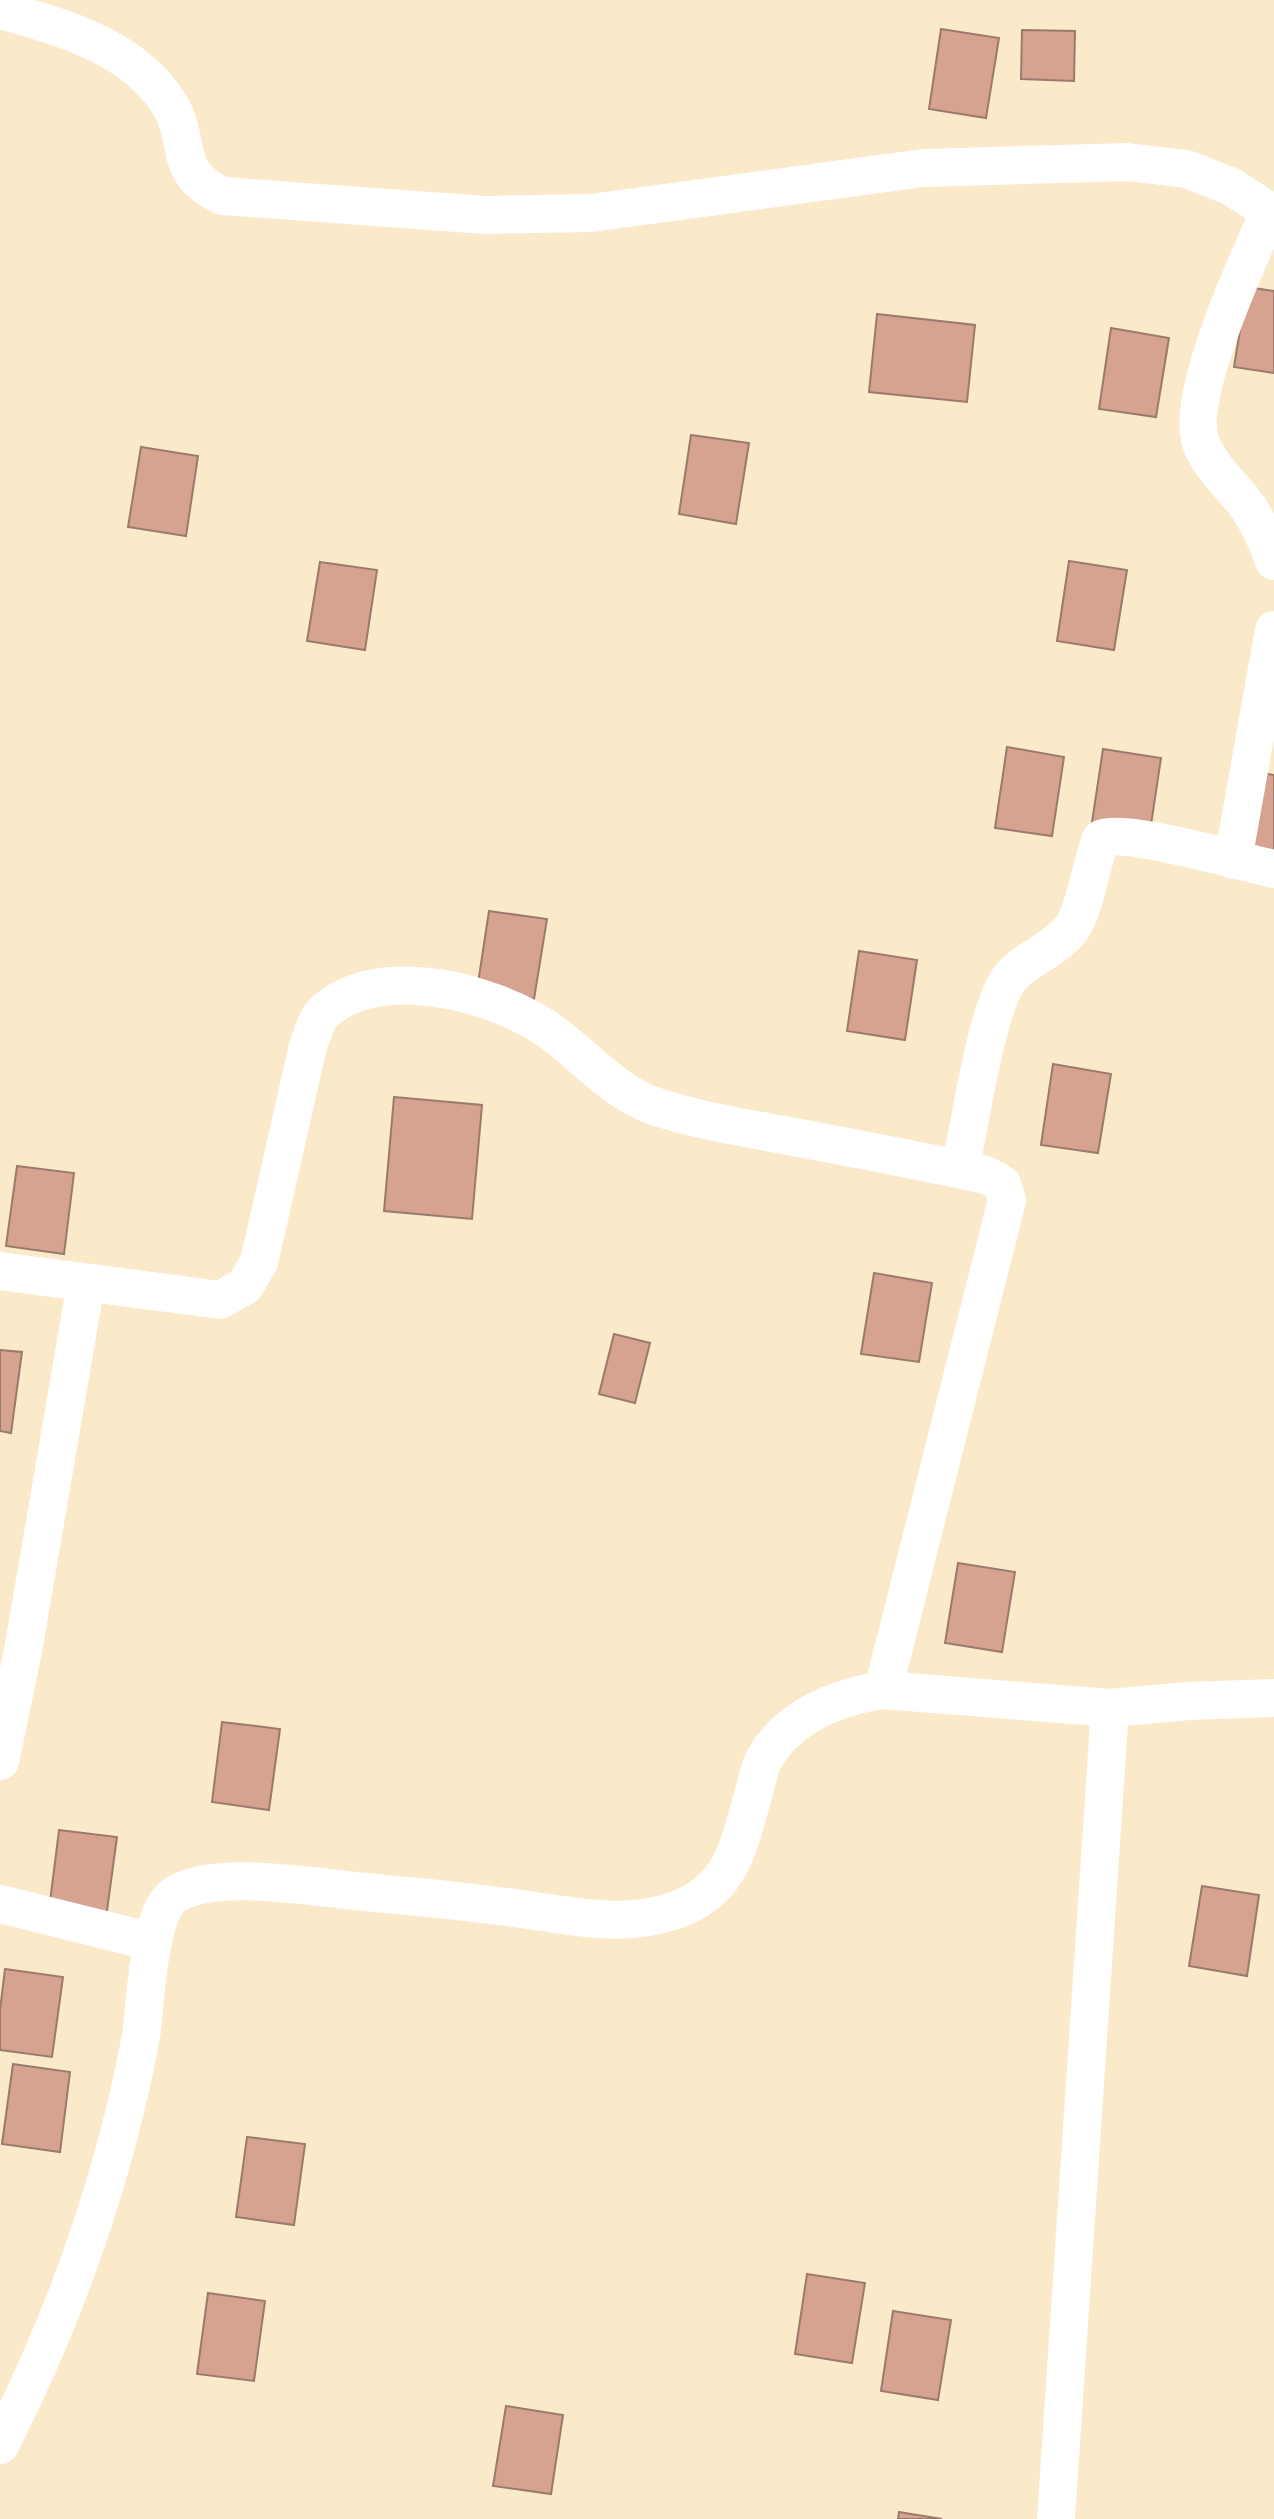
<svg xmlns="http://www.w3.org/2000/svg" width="1274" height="2519" viewBox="0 0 1274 2519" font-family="Bitter,serif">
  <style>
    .building { fill: #d5a390; stroke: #9b7a6d; stroke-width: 2 }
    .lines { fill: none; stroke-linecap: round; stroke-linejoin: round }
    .minor { stroke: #fff; stroke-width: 38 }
  </style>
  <rect width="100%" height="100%" fill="#faeac9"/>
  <g class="building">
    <polygon points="941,29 999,38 986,118 929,109"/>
    <polygon points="1022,30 1075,31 1074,81 1021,79"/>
    <polygon points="1247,287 1274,291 1274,373 1234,367"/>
    <polygon points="877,314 975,325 967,402 869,392"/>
    <polygon points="1111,328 1169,338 1156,417 1099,409"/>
    <polygon points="691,435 749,443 736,524 679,514"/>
    <polygon points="141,447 198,456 186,536 128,527"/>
    <polygon points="1069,561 1127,570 1114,650 1057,641"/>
    <polygon points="320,562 377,570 365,650 307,641"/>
    <polygon points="1007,747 1064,757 1052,836 995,828"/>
    <polygon points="1103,749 1161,758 1149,838 1091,829"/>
    <polygon points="1262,773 1274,775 1274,857 1249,853"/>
    <polygon points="489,911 547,919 534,999 477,990"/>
    <polygon points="859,951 917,960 905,1040 847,1031"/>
    <polygon points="1053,1064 1111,1074 1098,1153 1041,1145"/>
    <polygon points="394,1097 482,1105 472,1219 384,1211"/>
    <polygon points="17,1166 74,1173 64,1254 6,1246"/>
    <polygon points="874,1273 932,1283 919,1362 861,1354"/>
    <polygon points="614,1334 650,1343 635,1403 599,1394"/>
    <polygon points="0,1350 22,1352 11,1433 0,1431"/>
    <polygon points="958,1563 1015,1572 1002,1652 945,1643"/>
    <polygon points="222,1722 280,1729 269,1810 212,1802"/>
    <polygon points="59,1830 117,1837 106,1918 49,1910"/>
    <polygon points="1202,1886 1259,1895 1247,1976 1189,1966"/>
    <polygon points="5,1969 63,1977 52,2057 0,2050 0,2010"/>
    <polygon points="13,2064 70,2072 60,2152 2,2144"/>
    <polygon points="247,2137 305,2144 294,2225 236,2217"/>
    <polygon points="807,2274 865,2283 852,2363 795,2354"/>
    <polygon points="208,2293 265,2301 254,2381 197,2374"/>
    <polygon points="893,2311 951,2320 938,2400 881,2391"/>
    <polygon points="506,2406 563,2415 551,2494 493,2486"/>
    <polygon points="899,2512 942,2519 898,2519"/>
  </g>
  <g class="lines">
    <g class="minor">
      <path d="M0,10C61,26 134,47 169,104C193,141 170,172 223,196L485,215L591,213L923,168L1127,162L1186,169L1230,186L1274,214"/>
      <path d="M1269,213C1249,258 1180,404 1203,448C1212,467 1228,483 1242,499C1257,518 1266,538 1274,561"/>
      <polyline points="1233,860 1274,630"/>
      <path d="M960,1169C970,1125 986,1011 1009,979C1024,959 1053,952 1071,929C1085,911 1091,863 1101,839C1124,828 1243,862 1274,869"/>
      <path d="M0,1271L220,1300L245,1286L259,1262L308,1046C312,1036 316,1020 323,1013C377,961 492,992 547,1029C583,1054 612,1091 654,1106C699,1121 747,1128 794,1137C858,1149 922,1161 986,1175L1002,1184L1007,1200L883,1690"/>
      <polyline points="0,1761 23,1651 86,1283"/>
      <polyline points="0,1904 153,1942"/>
      <path d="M0,2445C65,2318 115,2176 141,2036C146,2004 147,1911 176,1894C217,1869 317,1888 365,1892C413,1896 460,1901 507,1907C563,1914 621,1930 676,1910C733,1890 739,1844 754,1792C757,1781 759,1769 764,1759C789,1716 837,1697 883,1690L1110,1708L1189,1701L1274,1698"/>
      <polyline points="1056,2519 1110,1708"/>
    </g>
  </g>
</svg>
